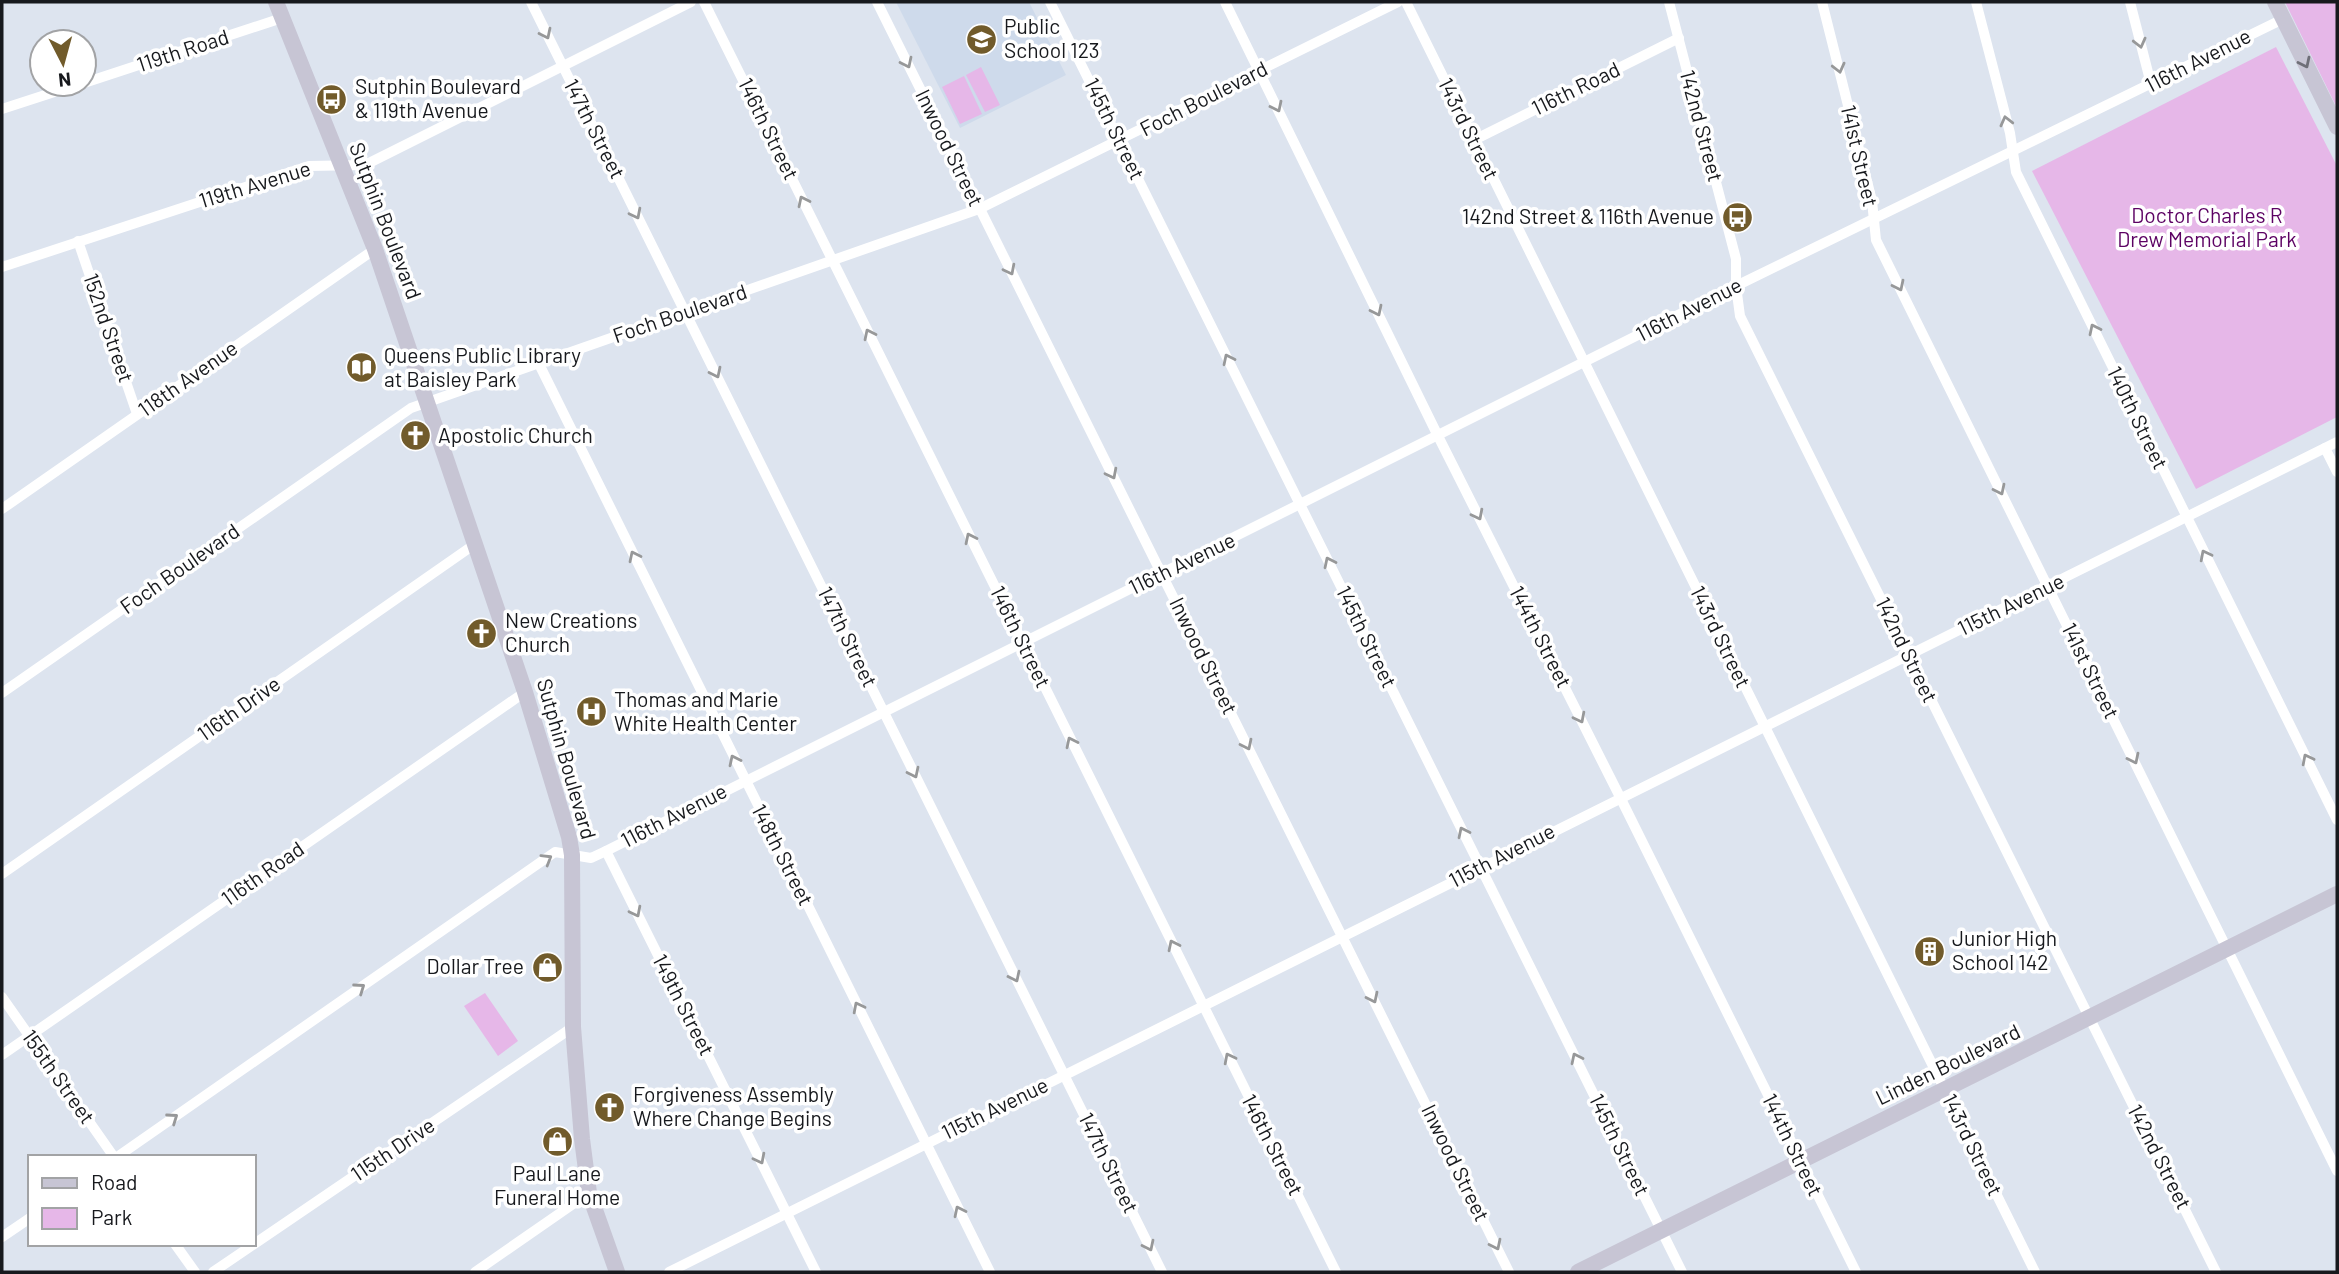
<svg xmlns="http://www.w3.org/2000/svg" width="2339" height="1274" viewBox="0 0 2339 1274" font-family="Barlow,sans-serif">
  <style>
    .built { fill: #cedaeb }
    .green { fill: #e6b7e8 }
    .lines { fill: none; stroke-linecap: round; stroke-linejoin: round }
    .minor { stroke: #fff; stroke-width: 10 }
    .secondary { stroke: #c7c5d4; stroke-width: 16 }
    .oneway { stroke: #979899 }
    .oneway2 { stroke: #6f6f78 }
    .labels { text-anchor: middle; stroke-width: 7; stroke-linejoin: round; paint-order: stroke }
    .poi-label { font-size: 21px; fill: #17191d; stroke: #fff; text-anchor: start }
    .street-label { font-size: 21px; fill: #17191d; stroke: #fff }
    .park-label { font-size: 21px; fill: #5c0263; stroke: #fff }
  </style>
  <rect width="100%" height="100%" fill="#dde4ef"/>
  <polygon class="built" points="896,2 1029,2 1066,75 960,128"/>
  <g class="green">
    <polygon points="2285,2 2337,2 2337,108"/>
    <polygon points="2276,47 2337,166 2337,417 2196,489 2032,171"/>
    <polygon points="981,67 1000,105 985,112 966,75"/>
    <polygon points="964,76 982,114 960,124 942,87"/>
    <polygon points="485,993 518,1041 498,1056 464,1006"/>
  </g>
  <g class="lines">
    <g class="minor">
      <polyline points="531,2 1162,1272"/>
      <polyline points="704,2 1336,1272"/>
      <polyline points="877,2 1509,1272"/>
      <polyline points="1050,2 1682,1272"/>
      <polyline points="1225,2 1438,436 1620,797 1856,1272"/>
      <polyline points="1406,2 2035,1272"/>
      <polyline points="1669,2 1736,259 1736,286 1740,316 2216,1272"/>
      <polyline points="1822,2 1872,201 1876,240 2337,1171"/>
      <polyline points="1976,2 2010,133 2016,172 2337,820"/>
      <polyline points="2130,2 2151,84"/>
      <polyline points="84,83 282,18"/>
      <polyline points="2,109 79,84"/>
      <polyline points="1474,140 1679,38"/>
      <polyline points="78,241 137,414"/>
      <polyline points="2,267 309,166 365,165 691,2"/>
      <polyline points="538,362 990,1272"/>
      <polyline points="2325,448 2337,472"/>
      <polyline points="2,509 375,249"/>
      <polyline points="2,693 411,408 979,209 1398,2"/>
      <polyline points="606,851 816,1272"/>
      <polyline points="2,874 475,544"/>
      <polyline points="2,997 114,1157"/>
      <polyline points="2,1055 525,692"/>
      <polyline points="117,1157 555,852 591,858 606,851 1736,286 2283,19"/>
      <polyline points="2,1237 30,1218"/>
      <polyline points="175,1244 195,1272"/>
      <polyline points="213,1272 573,1027"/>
      <polyline points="475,1272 589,1193"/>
      <polyline points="669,1272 2337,442"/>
    </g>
    <g class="secondary">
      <polyline points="276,2 375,249 525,692 569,837 572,855 573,1027 582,1139 589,1193 617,1272"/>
      <polyline points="2275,2 2337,127"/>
      <polyline points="1578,1272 2337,894"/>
    </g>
  </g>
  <defs><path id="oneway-chevron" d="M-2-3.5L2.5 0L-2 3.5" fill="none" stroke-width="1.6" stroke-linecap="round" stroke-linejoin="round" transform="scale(1.75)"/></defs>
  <g class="oneway">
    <use href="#oneway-chevron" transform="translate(546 34) rotate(64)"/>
    <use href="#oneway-chevron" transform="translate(2140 43) rotate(76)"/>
    <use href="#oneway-chevron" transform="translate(907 63) rotate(64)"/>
    <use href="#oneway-chevron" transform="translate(1839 68) rotate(76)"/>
    <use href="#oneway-chevron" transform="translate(1277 107) rotate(64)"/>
    <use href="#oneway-chevron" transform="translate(2006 121) rotate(-104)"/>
    <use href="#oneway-chevron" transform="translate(803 201) rotate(-116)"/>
    <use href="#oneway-chevron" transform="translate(636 214) rotate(63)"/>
    <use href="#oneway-chevron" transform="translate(1010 270) rotate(63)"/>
    <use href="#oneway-chevron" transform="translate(1899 286) rotate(64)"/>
    <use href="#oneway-chevron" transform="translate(1377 311) rotate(64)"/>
    <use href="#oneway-chevron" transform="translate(2094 329) rotate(-116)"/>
    <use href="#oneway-chevron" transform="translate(869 334) rotate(-116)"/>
    <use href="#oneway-chevron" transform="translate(1228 359) rotate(-116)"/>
    <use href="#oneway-chevron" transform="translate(716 373) rotate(64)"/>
    <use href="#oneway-chevron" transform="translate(1112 474) rotate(63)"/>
    <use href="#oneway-chevron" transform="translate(2000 490) rotate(64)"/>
    <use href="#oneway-chevron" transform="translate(1478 515) rotate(63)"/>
    <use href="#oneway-chevron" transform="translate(970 538) rotate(-116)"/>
    <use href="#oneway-chevron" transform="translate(2205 555) rotate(-117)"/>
    <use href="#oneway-chevron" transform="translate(634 556) rotate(-116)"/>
    <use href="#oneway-chevron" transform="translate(1329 562) rotate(-116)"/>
    <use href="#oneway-chevron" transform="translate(1580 718) rotate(63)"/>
    <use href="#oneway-chevron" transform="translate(1071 742) rotate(-116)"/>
    <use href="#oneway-chevron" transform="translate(1247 745) rotate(64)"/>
    <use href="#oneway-chevron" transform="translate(2134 759) rotate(64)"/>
    <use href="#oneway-chevron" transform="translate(2307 759) rotate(-117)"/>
    <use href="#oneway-chevron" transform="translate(734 760) rotate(-116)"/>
    <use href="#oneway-chevron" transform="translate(914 773) rotate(64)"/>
    <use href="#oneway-chevron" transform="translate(1463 832) rotate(-116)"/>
    <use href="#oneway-chevron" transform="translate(547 859) rotate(-31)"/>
    <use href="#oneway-chevron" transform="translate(636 912) rotate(63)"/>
    <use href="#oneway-chevron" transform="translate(1173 945) rotate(-116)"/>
    <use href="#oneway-chevron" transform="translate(1015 977) rotate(64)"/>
    <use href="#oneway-chevron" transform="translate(360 988) rotate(-35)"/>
    <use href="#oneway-chevron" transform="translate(1373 998) rotate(64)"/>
    <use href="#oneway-chevron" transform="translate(858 1007) rotate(-117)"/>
    <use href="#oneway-chevron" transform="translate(1229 1058) rotate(-117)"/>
    <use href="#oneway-chevron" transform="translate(1576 1058) rotate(-116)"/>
    <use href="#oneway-chevron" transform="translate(173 1118) rotate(-35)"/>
    <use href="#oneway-chevron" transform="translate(760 1159) rotate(63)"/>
    <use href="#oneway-chevron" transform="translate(959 1211) rotate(-116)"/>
    <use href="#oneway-chevron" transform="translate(1496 1245) rotate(64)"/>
    <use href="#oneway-chevron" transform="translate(1149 1246) rotate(64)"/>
  </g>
  <use class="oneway2" href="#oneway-chevron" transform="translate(2305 63) rotate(64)"/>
  <defs>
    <symbol id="school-disc" viewBox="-11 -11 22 22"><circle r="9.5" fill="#715b2b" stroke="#fff"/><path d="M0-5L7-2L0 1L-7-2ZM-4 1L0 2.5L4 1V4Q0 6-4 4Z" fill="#fff"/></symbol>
    <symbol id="bus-disc" viewBox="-11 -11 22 22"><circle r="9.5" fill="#715b2b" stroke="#fff"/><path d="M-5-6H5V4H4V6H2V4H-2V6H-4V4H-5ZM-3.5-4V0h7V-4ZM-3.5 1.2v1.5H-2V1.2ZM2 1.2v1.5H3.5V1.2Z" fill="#fff"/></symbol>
    <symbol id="library-disc" viewBox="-11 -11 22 22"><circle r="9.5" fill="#715b2b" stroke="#fff"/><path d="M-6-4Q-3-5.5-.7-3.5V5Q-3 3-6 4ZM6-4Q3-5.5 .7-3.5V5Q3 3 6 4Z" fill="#fff"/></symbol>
    <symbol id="church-disc" viewBox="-11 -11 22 22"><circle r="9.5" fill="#715b2b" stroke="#fff"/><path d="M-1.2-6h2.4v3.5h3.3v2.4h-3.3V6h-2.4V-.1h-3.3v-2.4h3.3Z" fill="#fff"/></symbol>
    <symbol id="hospital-disc" viewBox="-11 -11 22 22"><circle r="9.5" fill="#715b2b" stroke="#fff"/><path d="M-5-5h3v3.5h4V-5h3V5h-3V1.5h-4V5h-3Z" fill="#fff"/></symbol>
    <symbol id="building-disc" viewBox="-11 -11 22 22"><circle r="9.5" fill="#715b2b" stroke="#fff"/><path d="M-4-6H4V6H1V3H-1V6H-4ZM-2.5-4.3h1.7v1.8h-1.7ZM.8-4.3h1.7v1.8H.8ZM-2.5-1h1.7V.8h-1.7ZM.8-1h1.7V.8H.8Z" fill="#fff"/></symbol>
    <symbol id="shop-disc" viewBox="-11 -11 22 22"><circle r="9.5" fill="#715b2b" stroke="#fff"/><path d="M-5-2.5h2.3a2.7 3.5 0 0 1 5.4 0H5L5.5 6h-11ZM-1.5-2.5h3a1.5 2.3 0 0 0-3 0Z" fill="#fff"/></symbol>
  </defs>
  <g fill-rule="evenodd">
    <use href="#school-disc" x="964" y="22" width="35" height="35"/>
    <use href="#bus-disc" x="314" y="82" width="35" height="35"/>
    <use href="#bus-disc" x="1720" y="200" width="35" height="35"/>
    <use href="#library-disc" x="344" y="350" width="35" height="35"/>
    <use href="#church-disc" x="398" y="418" width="35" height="35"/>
    <use href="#church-disc" x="464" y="616" width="35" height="35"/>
    <use href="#hospital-disc" x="574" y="694" width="35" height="35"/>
    <use href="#building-disc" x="1912" y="934" width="35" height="35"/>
    <use href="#shop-disc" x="530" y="950" width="35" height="35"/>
    <use href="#church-disc" x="592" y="1090" width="35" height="35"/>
    <use href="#shop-disc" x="540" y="1124" width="35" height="35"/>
  </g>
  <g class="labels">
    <g class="poi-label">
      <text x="1004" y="34">Public<tspan x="1004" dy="24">School 123</tspan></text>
      <text x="355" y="94">Sutphin Boulevard<tspan x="355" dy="24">&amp; 119th Avenue</tspan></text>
      <text x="1714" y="224" text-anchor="end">142nd Street &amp; 116th Avenue</text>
      <text x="384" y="363">Queens Public Library<tspan x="384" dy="24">at Baisley Park</tspan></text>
      <text x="438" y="443">Apostolic Church</text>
      <text x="505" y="628">New Creations<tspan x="505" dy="24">Church</tspan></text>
      <text x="614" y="707">Thomas and Marie<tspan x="614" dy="24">White Health Center</tspan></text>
      <text x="1952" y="946">Junior High<tspan x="1952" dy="24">School 142</tspan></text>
      <text x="524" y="974" text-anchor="end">Dollar Tree</text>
      <text x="633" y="1102">Forgiveness Assembly<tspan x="633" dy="24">Where Change Begins</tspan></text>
      <text x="557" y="1181" text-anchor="middle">Paul Lane<tspan x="557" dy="24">Funeral Home</tspan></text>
    </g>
    <g class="street-label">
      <text transform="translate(183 51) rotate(-18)" y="7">119th Road</text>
      <text transform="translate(2198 61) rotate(-27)" y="7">116th Avenue</text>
      <text transform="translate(1576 89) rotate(-26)" y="7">116th Road</text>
      <text transform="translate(1204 99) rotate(-27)" y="7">Foch Boulevard</text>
      <text transform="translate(1701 126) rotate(75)" y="7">142nd Street</text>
      <text transform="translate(594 129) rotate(63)" y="7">147th Street</text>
      <text transform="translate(768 129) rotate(64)" y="7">146th Street</text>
      <text transform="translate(1114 129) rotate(64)" y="7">145th Street</text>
      <text transform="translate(1468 129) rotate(64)" y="7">143rd Street</text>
      <text transform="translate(949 148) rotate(64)" y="7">Inwood Street</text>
      <text transform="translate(1859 156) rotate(77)" y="7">141st Street</text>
      <text transform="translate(255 185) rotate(-17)" y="7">119th Avenue</text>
      <text transform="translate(385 221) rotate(69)" y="7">Sutphin Boulevard</text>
      <text transform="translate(1689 310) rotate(-27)" y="7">116th Avenue</text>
      <text transform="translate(680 314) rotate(-19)" y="7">Foch Boulevard</text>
      <text transform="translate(108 328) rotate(71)" y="7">152nd Street</text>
      <text transform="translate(188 379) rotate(-35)" y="7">118th Avenue</text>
      <text transform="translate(2137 418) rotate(64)" y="7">140th Street</text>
      <text transform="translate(1182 564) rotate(-26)" y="7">116th Avenue</text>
      <text transform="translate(180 569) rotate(-35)" y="7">Foch Boulevard</text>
      <text transform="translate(2011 605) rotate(-26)" y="7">115th Avenue</text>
      <text transform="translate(847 637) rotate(64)" y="7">147th Street</text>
      <text transform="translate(1020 637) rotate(64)" y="7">146th Street</text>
      <text transform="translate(1366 637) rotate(64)" y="7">145th Street</text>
      <text transform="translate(1540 637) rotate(63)" y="7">144th Street</text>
      <text transform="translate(1720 637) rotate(64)" y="7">143rd Street</text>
      <text transform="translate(1906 650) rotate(64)" y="7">142nd Street</text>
      <text transform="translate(1203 656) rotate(64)" y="7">Inwood Street</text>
      <text transform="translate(2090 671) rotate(64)" y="7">141st Street</text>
      <text transform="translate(239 709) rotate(-35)" y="7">116th Drive</text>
      <text transform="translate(566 759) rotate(74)" y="7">Sutphin Boulevard</text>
      <text transform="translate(674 816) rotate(-27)" y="7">116th Avenue</text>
      <text transform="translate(782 855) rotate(63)" y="7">148th Street</text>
      <text transform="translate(1502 856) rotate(-27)" y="7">115th Avenue</text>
      <text transform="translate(263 874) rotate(-35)" y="7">116th Road</text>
      <text transform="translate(683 1005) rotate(63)" y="7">149th Street</text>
      <text transform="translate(1948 1065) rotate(-26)" y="7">Linden Boulevard</text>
      <text transform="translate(58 1077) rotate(55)" y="7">155th Street</text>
      <text transform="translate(995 1109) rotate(-26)" y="7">115th Avenue</text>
      <text transform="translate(1272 1145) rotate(63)" y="7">146th Street</text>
      <text transform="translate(1619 1145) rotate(64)" y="7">145th Street</text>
      <text transform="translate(1792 1145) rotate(64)" y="7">144th Street</text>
      <text transform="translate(1972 1145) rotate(64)" y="7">143rd Street</text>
      <text transform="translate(393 1150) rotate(-34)" y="7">115th Drive</text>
      <text transform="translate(2159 1157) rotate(63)" y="7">142nd Street</text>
      <text transform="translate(1108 1163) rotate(64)" y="7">147th Street</text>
      <text transform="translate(1455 1163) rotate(64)" y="7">Inwood Street</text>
    </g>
    <g class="park-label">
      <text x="2207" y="223">Doctor Charles R<tspan x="2207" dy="24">Drew Memorial Park</tspan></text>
    </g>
  </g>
  <rect width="2339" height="1274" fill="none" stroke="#17191d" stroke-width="7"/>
  <rect x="28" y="1155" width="228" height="91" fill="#ffffff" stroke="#a2a3a5" stroke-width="2"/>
  <rect x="42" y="1178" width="35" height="10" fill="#c7c5d4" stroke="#a2a3a5" stroke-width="2"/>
  <text x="91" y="1190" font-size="21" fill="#17191d">Road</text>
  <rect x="42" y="1208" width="35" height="21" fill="#e6b7e8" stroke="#a2a3a5" stroke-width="2"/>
  <text x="91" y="1225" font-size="21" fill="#17191d">Park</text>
  <g transform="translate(63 63) rotate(174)"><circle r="33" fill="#ffffff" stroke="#a2a3a5" stroke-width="2"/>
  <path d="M0-5L12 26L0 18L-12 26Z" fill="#715b2b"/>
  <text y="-10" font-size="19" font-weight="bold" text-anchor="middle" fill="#17191d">N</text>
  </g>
</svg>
